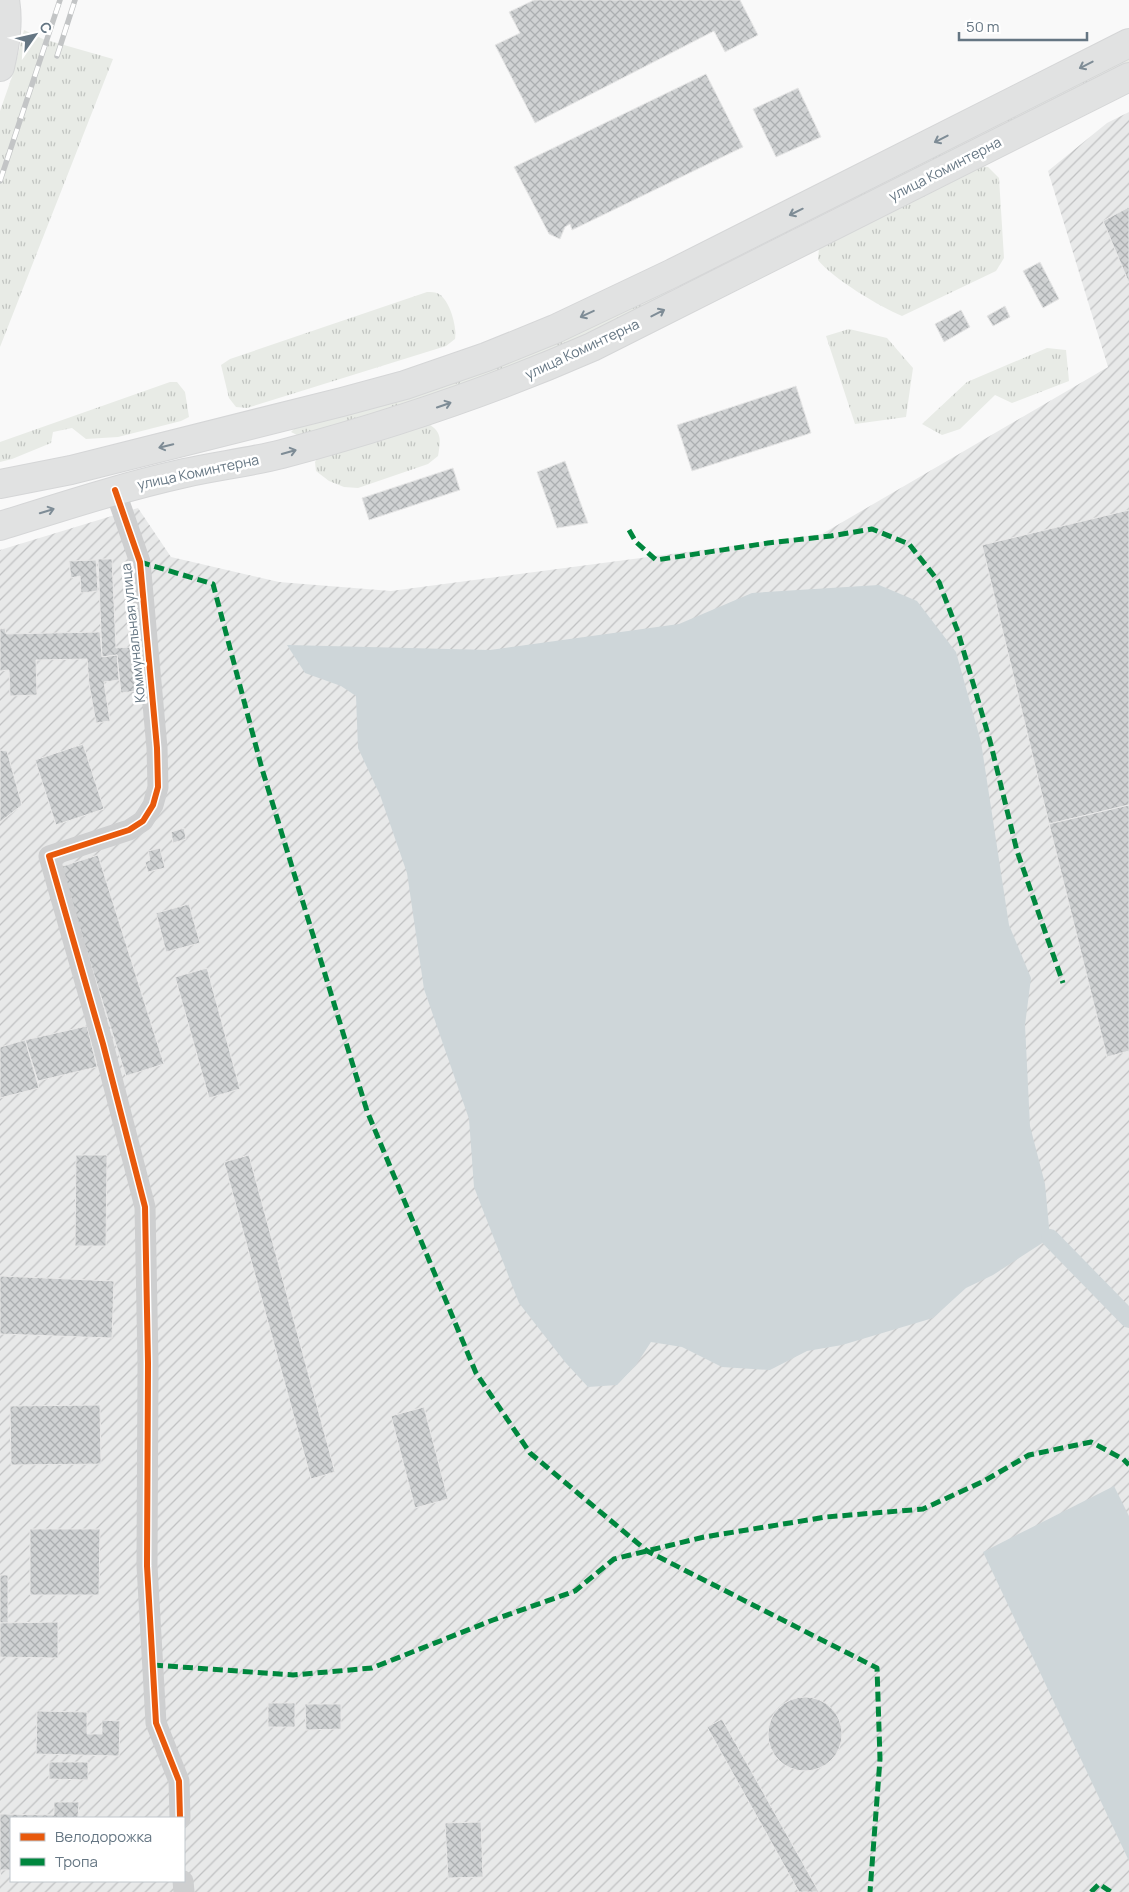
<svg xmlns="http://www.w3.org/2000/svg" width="1129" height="1892" viewBox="0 0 1129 1892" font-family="Manrope,sans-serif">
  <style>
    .industrial { fill: url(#industrial-furrows); fill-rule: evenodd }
    .grass { fill: url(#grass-tufts) }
    .water { fill: #ced6d9 }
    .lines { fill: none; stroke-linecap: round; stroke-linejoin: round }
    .canal { stroke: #ced6d9; stroke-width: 18 }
    .building { fill: url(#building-cross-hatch); stroke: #e8e8e8 }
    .secondary-casing { stroke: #d5d6d7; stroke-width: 30 }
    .street { stroke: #cecfd0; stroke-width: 21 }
    .secondary { stroke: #e1e2e2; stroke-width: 28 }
    .rail-casing { stroke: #c3c5c6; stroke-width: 5.5 }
    .rail { stroke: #fff; stroke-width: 4; stroke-dasharray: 11; stroke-linecap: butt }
    .quiet { stroke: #00873e; stroke-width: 5; stroke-dasharray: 10 5; stroke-linecap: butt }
    .cycleway-casing { stroke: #fff; stroke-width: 9 }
    .cycleway { stroke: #e8590c; stroke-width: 6 }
    .oneway { stroke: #7e8c96 }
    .labels { text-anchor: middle; stroke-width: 5; stroke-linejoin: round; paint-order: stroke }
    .street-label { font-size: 14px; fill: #657683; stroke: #fff }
  </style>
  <defs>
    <pattern id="industrial-furrows" width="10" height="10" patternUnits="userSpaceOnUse" patternTransform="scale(1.25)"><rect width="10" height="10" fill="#e8e9e9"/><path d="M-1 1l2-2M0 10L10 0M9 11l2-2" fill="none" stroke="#c0c1c2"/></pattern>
    <pattern id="grass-tufts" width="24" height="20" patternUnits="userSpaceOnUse" patternTransform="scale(1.25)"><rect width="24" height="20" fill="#e8ebe6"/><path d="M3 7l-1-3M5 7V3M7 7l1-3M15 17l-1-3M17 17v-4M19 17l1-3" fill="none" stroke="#c0c3c0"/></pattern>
    <pattern id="building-cross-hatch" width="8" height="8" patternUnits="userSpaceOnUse" patternTransform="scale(1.25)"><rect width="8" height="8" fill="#d0d2d3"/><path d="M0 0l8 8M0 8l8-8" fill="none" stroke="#acafb1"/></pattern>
  </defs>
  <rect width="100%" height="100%" fill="#f9f9f9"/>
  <path class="industrial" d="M1129,112V1892H0V550L138,508L171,557L279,582L391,591L822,534L1108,367L1048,171L1107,123ZM11,1818H184V1881H11Z"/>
  <g class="grass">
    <polygon points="24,30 43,39 113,59 0,347 0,111 13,74"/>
    <polygon points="1129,54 1129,64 698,280 695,276"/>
    <path d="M980,166L988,167L999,178L1004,258L996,271L902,316C880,307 832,278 818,260L819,247Z"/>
    <polygon points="668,288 672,293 629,317 528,361 393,410 308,433 297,435 291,432 297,426"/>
    <path d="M427,292C431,292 435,292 439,294C450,301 457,327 455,339L446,346L247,408L236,407L229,398L221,365L230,359Z"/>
    <polygon points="849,329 887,338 913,368 906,417 855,424 826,336"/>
    <polygon points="1047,348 1066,350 1069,381 1012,403 995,395 960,429 942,435 922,424 967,382"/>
    <polygon points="170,382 177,382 185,392 189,417 181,421 118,437 86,439 72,428 53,432 51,443 12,459 0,462 0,442"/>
    <path d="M425,422C442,431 441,438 438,456L428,464L358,488L344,487L329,481L316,471L315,462L319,456Z"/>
  </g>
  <g class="water">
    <polygon points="879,585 917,601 956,652 981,742 1009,925 1031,978 1025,1025 1030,1126 1045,1184 1050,1238 993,1275 966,1288 933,1318 842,1345 807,1351 770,1370 722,1367 682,1347 651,1342 636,1365 617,1385 588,1387 565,1362 519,1303 474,1187 469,1119 424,989 407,873 380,795 358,748 356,696 341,686 305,673 287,645 490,650 679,624 752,593"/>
    <polygon points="1114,1486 1129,1516 1129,1861 983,1552"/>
  </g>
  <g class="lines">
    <polyline class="canal" points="1050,1238 1129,1319"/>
  </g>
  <g class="building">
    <polygon points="534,0 740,0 758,35 725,52 714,31 535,123 495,45 520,33 509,12"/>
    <polygon points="706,74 743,147 572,230 570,224 565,227 560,239 549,234 514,167"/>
    <polygon points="798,88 821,137 776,157 753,109"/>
    <polygon points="1129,207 1129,283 1103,221"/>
    <polygon points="1040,262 1059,299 1043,308 1023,271"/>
    <polygon points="1005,306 1010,317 993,326 987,316"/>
    <polygon points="961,310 970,327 944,342 935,324"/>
    <polygon points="796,386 811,433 692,471 677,425"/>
    <polygon points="565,461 588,523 557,528 537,472"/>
    <polygon points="453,468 460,490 369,520 362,498"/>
    <polygon points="1129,510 1129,805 1049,824 982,545"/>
    <polygon points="98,559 112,559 116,648 131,647 136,691 121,693 117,655 102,657"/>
    <polygon points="96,560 98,591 81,593 80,576 71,578 69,561"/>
    <polygon points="5,628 6,634 100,632 102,657 117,655 119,680 104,682 110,721 96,723 89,684 87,659 36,660 37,695 10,696 9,670 0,671 0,629"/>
    <polygon points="83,744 104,809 56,825 35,760"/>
    <polygon points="0,750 7,751 22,805 0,822"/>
    <polygon points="1129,805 1129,1051 1107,1057 1049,824"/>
    <polygon points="184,828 186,839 173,843 171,832"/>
    <polygon points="160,848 165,868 148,872 145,862 150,860 148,851"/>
    <polygon points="98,855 164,1064 126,1076 60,867"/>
    <polygon points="189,904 200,943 166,952 156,913"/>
    <polygon points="207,968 240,1089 209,1098 175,977"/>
    <polygon points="87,1026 97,1067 38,1081 25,1040"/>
    <polygon points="25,1040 39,1088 0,1098 0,1047"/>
    <polygon points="76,1155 107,1155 106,1246 75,1246"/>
    <polygon points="249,1155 335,1472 311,1479 224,1162"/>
    <polygon points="0,1276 114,1281 112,1338 0,1334"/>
    <polygon points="100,1405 101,1464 11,1465 10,1406"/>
    <polygon points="424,1407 448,1499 415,1508 391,1416"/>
    <polygon points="30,1529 100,1529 99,1595 30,1595"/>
    <rect x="0" y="1575" width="8" height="48"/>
    <polygon points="58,1622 58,1658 0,1657 0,1623"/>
    <circle cx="805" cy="1734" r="37"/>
    <rect x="268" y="1703" width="27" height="24"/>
    <polygon points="305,1704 341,1704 341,1729 306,1730"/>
    <polygon points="37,1711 87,1712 87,1734 102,1734 102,1720 120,1721 119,1756 36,1754"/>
    <polygon points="722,1719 819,1892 799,1892 707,1727"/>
    <polygon points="49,1762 88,1762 88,1780 49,1779"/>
    <polygon points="54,1802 79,1802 78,1818 11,1818 11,1870 1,1870 0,1879 0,1814 54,1815"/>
    <polygon points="481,1822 483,1877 448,1878 445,1823"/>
  </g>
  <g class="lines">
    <defs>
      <g id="secondary">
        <path d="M0,67C5,45 9,23 5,0"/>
        <polyline points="0,484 71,470 342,402 405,385 486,357 555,329 673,273 1129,43"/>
        <path d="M0,526C61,507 122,487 185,473C217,466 250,462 282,454C387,426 492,391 592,347L1129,77"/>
      </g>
    </defs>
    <use href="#secondary" class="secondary-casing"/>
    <g class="street">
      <polyline points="115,490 140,562 157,748 158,787 153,805 143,821 129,830 49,856 103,1044 145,1207 148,1363 147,1566 156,1723 179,1781 180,1818"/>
      <polyline points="183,1881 184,1892"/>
    </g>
    <use href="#secondary" class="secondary"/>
    <defs>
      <g id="rail">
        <polyline points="57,56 75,0"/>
        <polyline points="0,181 60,0"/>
      </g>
    </defs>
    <use href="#rail" class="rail-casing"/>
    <use href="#rail" class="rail"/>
    <g class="quiet">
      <polyline points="629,530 636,542 656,560 768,543 831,536 872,529 909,544 939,582 958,632 990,741 1017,851 1063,983"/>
      <polyline points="140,562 213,584 262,769 367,1111 476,1373 530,1453 647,1551 877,1668 880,1759 870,1892"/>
      <polyline points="153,1665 293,1675 372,1668 493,1620 575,1591 614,1559 704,1537 826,1517 923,1509 984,1481 1029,1455 1091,1442 1123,1459 1129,1465"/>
      <polyline points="1091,1892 1099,1884 1111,1892"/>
    </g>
    <defs>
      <polyline id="cycleway" points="115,490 140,562 157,748 158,787 153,805 143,821 129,830 49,856 103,1044 145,1207 148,1363 147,1566 156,1723 179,1781 180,1818"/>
    </defs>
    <use href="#cycleway" class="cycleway-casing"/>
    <use href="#cycleway" class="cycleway"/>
  </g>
  <defs><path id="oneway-shaft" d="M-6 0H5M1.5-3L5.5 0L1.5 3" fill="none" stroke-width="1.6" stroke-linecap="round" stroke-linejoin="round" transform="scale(1.25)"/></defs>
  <g class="oneway">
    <use href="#oneway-shaft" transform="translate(1086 65) rotate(153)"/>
    <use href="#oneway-shaft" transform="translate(941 139) rotate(153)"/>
    <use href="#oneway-shaft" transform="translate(796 212) rotate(154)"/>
    <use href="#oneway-shaft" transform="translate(658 313) rotate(-27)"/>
    <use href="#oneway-shaft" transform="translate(587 314) rotate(155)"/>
    <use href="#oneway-shaft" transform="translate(444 405) rotate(-19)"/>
    <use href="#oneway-shaft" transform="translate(166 446) rotate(166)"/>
    <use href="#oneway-shaft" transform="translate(289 452) rotate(-16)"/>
    <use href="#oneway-shaft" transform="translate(47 511) rotate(-17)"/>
  </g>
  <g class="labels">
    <g class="street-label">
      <text transform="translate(945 169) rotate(-27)" y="5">улица Коминтерна</text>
      <text transform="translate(582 349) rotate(-25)" y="5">улица Коминтерна</text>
      <text transform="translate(198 472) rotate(-12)" y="5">улица Коминтерна</text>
      <text transform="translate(133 633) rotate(-96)" y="5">Коммунальная улица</text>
    </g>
  </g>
  <rect x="10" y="1817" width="175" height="65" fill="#ffffff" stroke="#c1c8cd"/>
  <rect x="20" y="1833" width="25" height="8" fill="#e8590c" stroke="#c1c8cd"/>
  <text x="55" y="1842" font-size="15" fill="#657683">Велодорожка</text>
  <rect x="20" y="1858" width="25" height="8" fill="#00873e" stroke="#c1c8cd"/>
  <text x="55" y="1867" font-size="15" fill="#657683">Тропа</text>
  <g transform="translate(35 35) rotate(56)" stroke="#ffffff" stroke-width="4" paint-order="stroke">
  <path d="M0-4L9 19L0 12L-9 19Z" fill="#657683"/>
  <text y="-8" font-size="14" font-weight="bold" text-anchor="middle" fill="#657683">С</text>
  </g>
  <path d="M959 32v8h128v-8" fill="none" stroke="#657683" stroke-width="2.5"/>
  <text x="966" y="32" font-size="15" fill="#657683" stroke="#ffffff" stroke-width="4" paint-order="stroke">50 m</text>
</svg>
